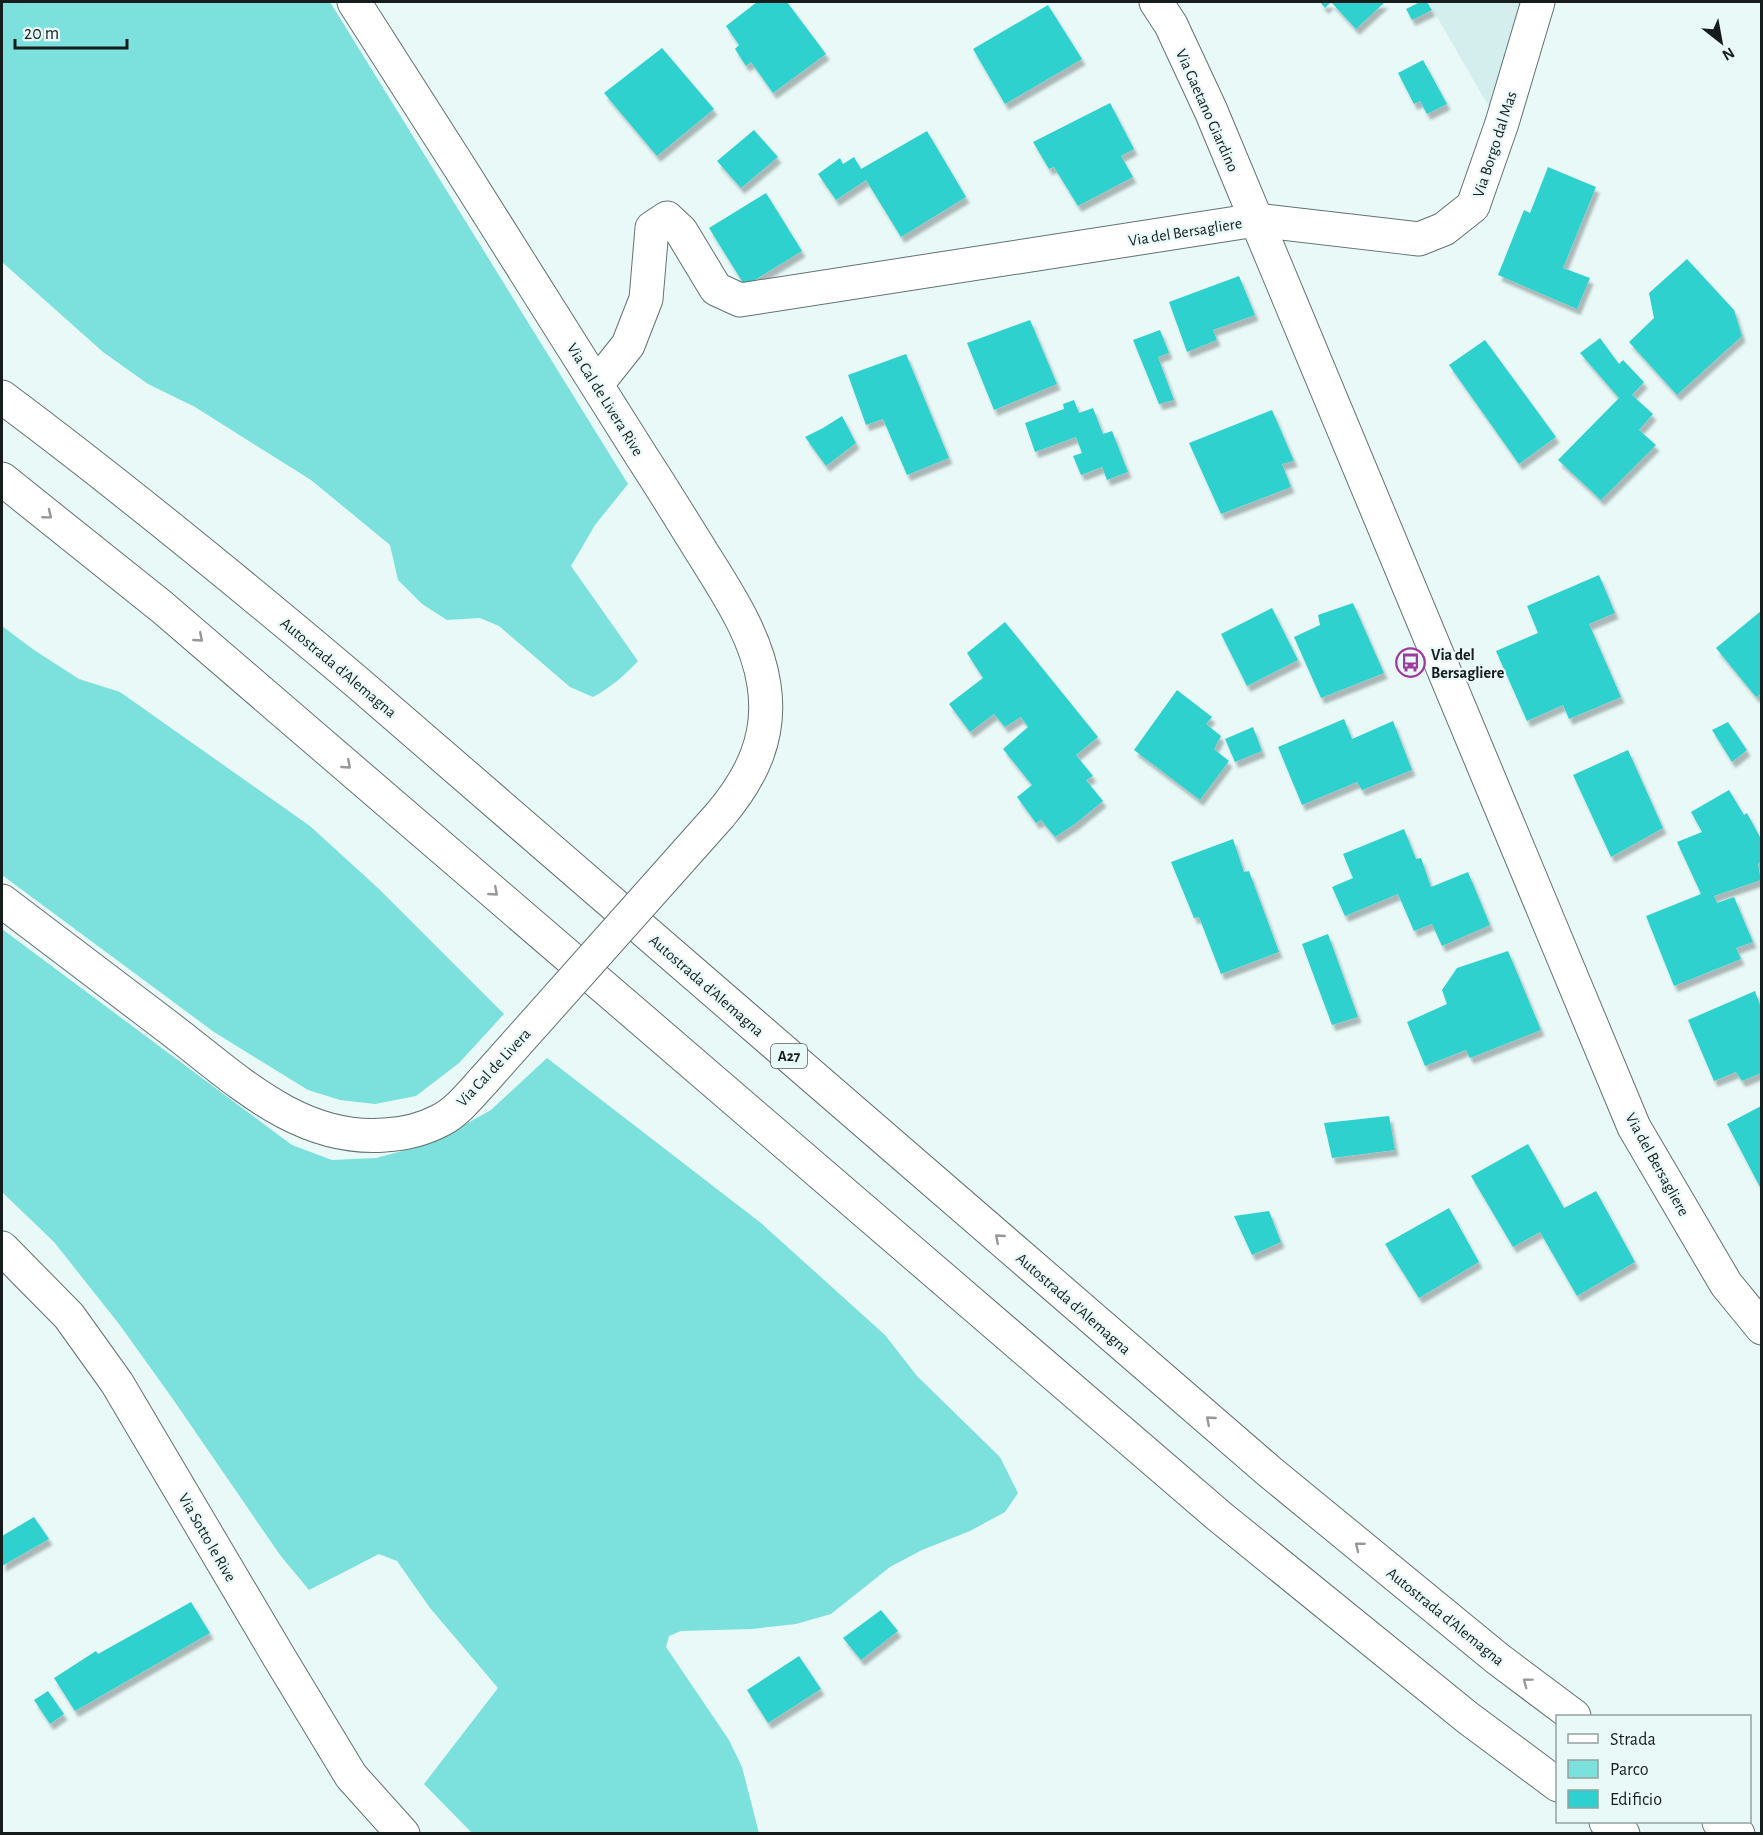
<svg xmlns="http://www.w3.org/2000/svg" width="1763" height="1835" viewBox="0 0 1763 1835" font-family="'Alegreya Sans',sans-serif">
  <style>
    .built { fill: #d4eeed }
    .green { fill: #7ce0dd }
    .building { fill: #2fd1ce; filter: url(#shadow) }
    .lines { fill: none; stroke-linecap: round; stroke-linejoin: round }
    .minor-casing { stroke: #637271; stroke-width: 35 }
    .tertiary-casing { stroke: #637271; stroke-width: 35 }
    .secondary-casing { stroke: #637271; stroke-width: 35 }
    .motorway-casing { stroke: #637271; stroke-width: 35 }
    .minor { stroke: #fff; stroke-width: 33 }
    .tertiary { stroke: #fff; stroke-width: 33 }
    .secondary { stroke: #fff; stroke-width: 33 }
    .motorway { stroke: #fff; stroke-width: 33 }
    .tertiary-bridge-casing { stroke: #637271; stroke-width: 35; stroke-linecap: butt }
    .tertiary-bridge { stroke: #fff; stroke-width: 33 }
    .oneway { stroke: #979999 }
    .labels { text-anchor: middle; stroke-width: 4.5; stroke-linejoin: round; paint-order: stroke }
    .shield { fill: #e8f9f8; stroke: #565f5f; stroke-width: 1.5 }
    .shield-label { font-size: 15px; font-weight: bold; fill: #171d1d }
    .street-label { font-size: 16px; fill: #171d1d; stroke: #e8f9f8 }
    .poi-label { font-size: 16px; font-weight: bold; fill: #171d1d; stroke: #e8f9f8; text-anchor: start }
  </style>
  <defs>
    <filter id="shadow"><feDropShadow dx="3.5" dy="6" stdDeviation="1.5" flood-color="#0004"/></filter>
  </defs>
  <rect width="100%" height="100%" fill="#e8f9f8"/>
  <polygon class="built" points="1430,2 1534,2 1496,119 1433,10"/>
  <g class="green">
    <path d="M2,2H330L628,484L595,525L571,566L638,661C625,675 610,688 593,697L570,687L499,626L480,618L447,620L422,604L398,580L390,545L311,480L195,407L148,384L103,352L2,262Z"/>
    <polygon points="2,626 34,650 79,679 120,692 310,826 379,889 504,1014 459,1063 416,1096 375,1104 340,1100 308,1090 214,1032 2,875"/>
    <polygon points="2,929 292,1145 332,1160 376,1158 432,1143 491,1110 547,1058 761,1223 885,1335 917,1376 1000,1457 1018,1493 1005,1512 970,1531 922,1550 890,1567 831,1614 796,1624 752,1629 681,1631 669,1636 666,1647 729,1740 742,1767 759,1833 472,1833 424,1784 498,1688 430,1608 397,1561 379,1554 309,1590 280,1555 170,1395 119,1324 54,1242 2,1192"/>
  </g>
  <g class="building">
    <polygon points="757,2 787,2 826,54 773,93 751,62 746,66 735,49 739,45 726,26"/>
    <polygon points="1320,2 1385,2 1356,29 1331,2 1325,8"/>
    <polygon points="1420,2 1427,2 1432,10 1412,20 1406,9"/>
    <polygon points="1048,5 1082,59 1005,104 973,49"/>
    <polygon points="662,48 714,109 657,156 604,93"/>
    <polygon points="1423,60 1447,104 1427,114 1420,101 1414,104 1398,73"/>
    <polygon points="1110,103 1134,149 1121,156 1133,177 1078,206 1054,167 1049,169 1033,142"/>
    <polygon points="754,130 778,157 741,188 717,161"/>
    <polygon points="927,131 966,197 901,237 866,180 836,200 818,174 840,158 843,164 854,157 861,169"/>
    <polygon points="1548,167 1596,187 1563,268 1590,278 1577,309 1498,275 1524,210 1530,213"/>
    <polygon points="766,193 802,251 745,286 709,228"/>
    <polygon points="1687,259 1734,310 1742,336 1677,395 1629,342 1654,318 1649,293"/>
    <polygon points="1239,276 1255,315 1213,330 1217,340 1187,352 1169,302"/>
    <polygon points="1030,320 1057,384 994,410 967,343"/>
    <polygon points="1160,330 1169,353 1158,357 1174,400 1159,404 1133,340"/>
    <polygon points="1600,338 1619,364 1623,360 1644,382 1632,395 1653,414 1639,430 1656,445 1601,500 1558,460 1619,398 1580,353"/>
    <polygon points="1485,340 1556,437 1519,464 1449,365"/>
    <polygon points="906,354 949,458 907,475 883,419 866,425 848,375"/>
    <polygon points="1074,400 1079,413 1093,408 1103,434 1112,431 1128,472 1107,480 1102,467 1081,475 1073,456 1082,453 1076,437 1035,452 1025,423 1064,409 1063,404"/>
    <polygon points="1272,410 1294,461 1282,464 1291,487 1221,514 1189,443"/>
    <polygon points="842,416 856,443 826,466 805,437 823,428"/>
    <polygon points="1599,575 1615,613 1589,624 1621,697 1569,719 1563,705 1527,721 1496,651 1538,633 1527,606"/>
    <polygon points="1353,603 1384,673 1321,698 1294,637 1320,625 1318,615"/>
    <polygon points="1272,608 1298,660 1247,686 1221,634"/>
    <polygon points="1761,611 1761,694 1756,697 1716,648"/>
    <polygon points="1005,622 1098,737 1076,755 1093,776 1086,780 1103,801 1075,824 1055,837 1041,820 1036,823 1017,797 1032,785 1003,749 1028,727 1021,717 1005,727 994,714 970,732 949,704 983,678 967,653"/>
    <polygon points="1177,690 1212,717 1206,724 1221,736 1214,749 1229,761 1200,800 1134,750"/>
    <polygon points="1344,719 1352,739 1393,721 1412,770 1362,790 1357,782 1302,805 1278,747"/>
    <polygon points="1728,722 1747,750 1732,762 1712,730"/>
    <polygon points="1253,727 1262,751 1235,762 1225,739"/>
    <polygon points="1628,750 1663,828 1611,857 1573,775"/>
    <polygon points="1729,790 1744,815 1747,813 1761,839 1761,861 1758,864 1761,880 1714,896 1717,903 1734,897 1753,942 1736,948 1741,959 1674,986 1646,916 1701,894 1677,842 1702,832 1691,812"/>
    <polygon points="1404,829 1416,859 1421,858 1431,887 1468,872 1490,925 1442,946 1432,924 1414,931 1398,894 1345,916 1332,887 1353,878 1343,854"/>
    <polygon points="1233,839 1244,872 1249,871 1279,952 1221,974 1199,917 1194,918 1171,862"/>
    <polygon points="1328,934 1358,1017 1332,1025 1302,944"/>
    <polygon points="1508,951 1541,1030 1470,1058 1466,1050 1425,1066 1407,1022 1447,1004 1442,990 1457,968"/>
    <polygon points="1755,991 1761,1008 1761,1073 1742,1081 1736,1072 1714,1081 1688,1020"/>
    <polygon points="1761,1106 1761,1189 1727,1124"/>
    <polygon points="1389,1116 1395,1150 1332,1158 1324,1123"/>
    <polygon points="1528,1144 1564,1208 1596,1191 1635,1262 1577,1296 1540,1232 1513,1247 1471,1176"/>
    <polygon points="1449,1208 1479,1262 1419,1298 1385,1244"/>
    <polygon points="1269,1211 1281,1242 1252,1255 1234,1216"/>
    <polygon points="34,1517 49,1539 2,1566 2,1536"/>
    <polygon points="191,1602 210,1633 75,1711 54,1678 96,1651 98,1654"/>
    <polygon points="881,1610 898,1631 861,1660 843,1638"/>
    <polygon points="799,1656 821,1689 768,1723 747,1690"/>
    <polygon points="48,1691 64,1714 50,1724 34,1700"/>
  </g>
  <g class="lines">
    <defs>
      <polyline id="minor" points="597,384 628,345 646,299 652,228 667,218 681,231 716,289 740,300 1256,220 1419,239 1444,229 1473,206 1502,123 1538,2"/>
      <g id="tertiary">
        <path d="M354,2C451,153 547,305 642,457C663,489 683,522 703,554C728,594 757,637 764,685C772,736 752,777 720,815"/>
        <path d="M2,901C57,943 112,985 168,1027C233,1076 297,1142 385,1135C405,1134 424,1129 441,1120C458,1111 471,1094 484,1080"/>
        <polyline points="2,1248 69,1316 117,1383 279,1657 351,1776 403,1834"/>
      </g>
      <polyline id="secondary" points="1156,2 1171,25 1211,111 1634,1127 1726,1284 1762,1328"/>
      <g id="motorway">
        <path d="M2,397C124,488 242,585 358,683L1270,1472L1498,1659L1574,1716"/>
        <polyline points="2,479 162,607 1219,1516 1468,1718 1558,1785"/>
        <polyline points="1606,1822 1623,1834"/>
        <polyline points="1719,1822 1738,1834"/>
      </g>
    </defs>
    <use href="#minor" class="minor-casing"/>
    <use href="#tertiary" class="tertiary-casing"/>
    <use href="#secondary" class="secondary-casing"/>
    <use href="#motorway" class="motorway-casing"/>
    <use href="#minor" class="minor"/>
    <use href="#tertiary" class="tertiary"/>
    <use href="#secondary" class="secondary"/>
    <use href="#motorway" class="motorway"/>
    <defs>
      <polyline id="tertiary-bridge" points="484,1080 720,815"/>
    </defs>
    <use href="#tertiary-bridge" class="tertiary-bridge-casing"/>
    <use href="#tertiary-bridge" class="tertiary-bridge"/>
  </g>
  <defs><path id="oneway-chevron" d="M-2-3.5L2.5 0L-2 3.5" fill="none" stroke-width="1.6" stroke-linecap="round" stroke-linejoin="round" transform="scale(1.5)"/></defs>
  <g class="oneway">
    <use href="#oneway-chevron" transform="translate(48 515) rotate(39)"/>
    <use href="#oneway-chevron" transform="translate(199 638) rotate(41)"/>
    <use href="#oneway-chevron" transform="translate(347 765) rotate(41)"/>
    <use href="#oneway-chevron" transform="translate(494 892) rotate(41)"/>
    <use href="#oneway-chevron" transform="translate(999 1238) rotate(-139)"/>
    <use href="#oneway-chevron" transform="translate(1210 1420) rotate(-139)"/>
    <use href="#oneway-chevron" transform="translate(1359 1546) rotate(-141)"/>
    <use href="#oneway-chevron" transform="translate(1527 1682) rotate(-143)"/>
  </g>
  <defs>
    <symbol id="bus-ring" viewBox="-11 -11 22 22"><circle r="9.5" fill="#e8f9f8" stroke="#9f399d" stroke-width="1.5"/><path d="M-5-6H5V4H4V6H2V4H-2V6H-4V4H-5ZM-3.5-4V0h7V-4ZM-3.5 1.2v1.5H-2V1.2ZM2 1.2v1.5H3.5V1.2Z" fill="#9f399d"/></symbol>
  </defs>
  <g fill-rule="evenodd">
    <use href="#bus-ring" x="1394" y="646" width="33" height="33"/>
  </g>
  <g class="labels">
    <rect class="shield" x="771" y="1044" width="36" height="24" rx="4.5"/>
    <g class="shield-label">
      <text x="789" y="1061">A27</text>
    </g>
    <g class="street-label">
      <text transform="translate(1208 110) rotate(66)" y="6">Via Gaetano Giardino</text>
      <text transform="translate(1494 144) rotate(-72)" y="6">Via Borgo dal Mas</text>
      <text transform="translate(1185 231) rotate(-9)" y="6">Via del Bersagliere</text>
      <text transform="translate(606 399) rotate(58)" y="6">Via Cal de Livera Rive</text>
      <text transform="translate(339 667) rotate(40)" y="6">Autostrada d'Alemagna</text>
      <text transform="translate(707 985) rotate(41)" y="6">Autostrada d'Alemagna</text>
      <text transform="translate(493 1067) rotate(-47)" y="6">Via Cal de Livera</text>
      <text transform="translate(1658 1164) rotate(61)" y="6">Via del Bersagliere</text>
      <text transform="translate(1074 1303) rotate(41)" y="6">Autostrada d'Alemagna</text>
      <text transform="translate(208 1537) rotate(60)" y="6">Via Sotto le Rive</text>
      <text transform="translate(1446 1616) rotate(39)" y="6">Autostrada d'Alemagna</text>
    </g>
    <g class="poi-label">
      <text x="1431" y="660">Via del<tspan x="1431" dy="18">Bersagliere</tspan></text>
    </g>
  </g>
  <rect width="1763" height="1835" fill="none" stroke="#171d1d" stroke-width="6"/>
  <rect x="1556" y="1715" width="195" height="108" fill="#e8f9f8" stroke="#94a1a0" stroke-width="1.5"/>
  <rect x="1568" y="1734" width="30" height="9" fill="#ffffff" stroke="#94a1a0" stroke-width="1.5"/>
  <text x="1610" y="1745" font-size="18" fill="#171d1d">Strada</text>
  <rect x="1568" y="1760" width="30" height="18" fill="#7ce0dd" stroke="#94a1a0" stroke-width="1.5"/>
  <text x="1610" y="1775" font-size="18" fill="#171d1d">Parco</text>
  <rect x="1568" y="1790" width="30" height="18" fill="#2fd1ce" stroke="#94a1a0" stroke-width="1.5"/>
  <text x="1610" y="1805" font-size="18" fill="#171d1d">Edificio</text>
  <g transform="translate(1721 42) rotate(149)" stroke="#e8f9f8" stroke-width="4.5" paint-order="stroke">
  <path d="M0-4.5L10 22L0 15L-10 22Z" fill="#171d1d"/>
  <text y="-9" font-size="16" font-weight="bold" text-anchor="middle" fill="#171d1d">N</text>
  </g>
  <path d="M15 39v9h112v-9" fill="none" stroke="#171d1d" stroke-width="3"/>
  <text x="24" y="39" font-size="18" fill="#171d1d" stroke="#e8f9f8" stroke-width="4.5" paint-order="stroke">20 m</text>
</svg>
